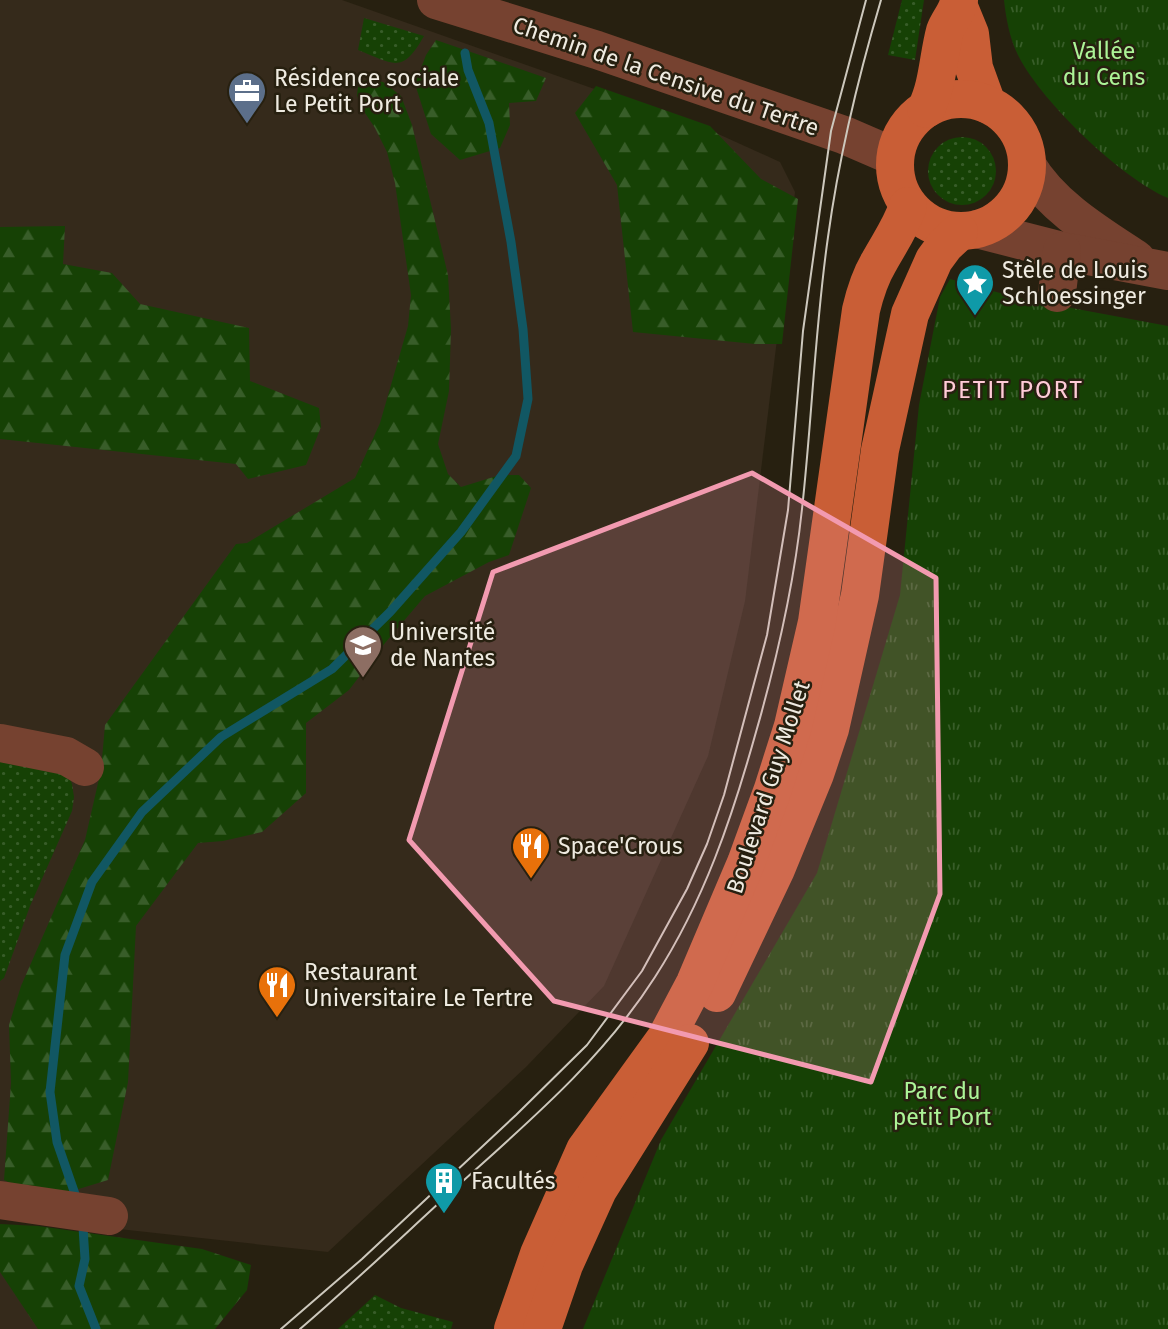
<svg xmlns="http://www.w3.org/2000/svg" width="1168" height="1329" viewBox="0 0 1168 1329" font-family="'Fira Sans',sans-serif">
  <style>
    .education { fill: #352a1b }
    .grass { fill: url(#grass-dots) }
    .forest { fill: url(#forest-firs) }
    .park { fill: url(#park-tufts) }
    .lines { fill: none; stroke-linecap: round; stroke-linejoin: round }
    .stream { stroke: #115763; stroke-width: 9 }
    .minor { stroke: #764230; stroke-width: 38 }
    .major { stroke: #c95e36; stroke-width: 38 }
    .tram { stroke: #cdc8bd; stroke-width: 2 }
    .marked { fill: #f29ab0; fill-opacity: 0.2; stroke: #f29ab0; stroke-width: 5; stroke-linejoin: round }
    .labels { text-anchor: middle; stroke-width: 5; stroke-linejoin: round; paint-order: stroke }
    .park-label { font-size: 23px; fill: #acf497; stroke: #272010 }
    .street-label { font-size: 23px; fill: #efebe1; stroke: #272010 }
    .poi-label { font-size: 23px; fill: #efebe1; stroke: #272010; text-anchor: start }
    .neighbourhood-label { font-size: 24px; letter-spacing: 2px; fill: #ffcbd7; stroke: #272010 }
  </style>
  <defs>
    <pattern id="grass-dots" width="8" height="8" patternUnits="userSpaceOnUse" patternTransform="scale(1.75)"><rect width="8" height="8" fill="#164105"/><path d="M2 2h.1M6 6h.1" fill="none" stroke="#385d29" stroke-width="1.8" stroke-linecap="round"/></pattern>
    <pattern id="forest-firs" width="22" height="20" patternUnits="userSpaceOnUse" patternTransform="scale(1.75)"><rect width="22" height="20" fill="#164105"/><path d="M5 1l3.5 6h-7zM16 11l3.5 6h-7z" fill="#385d29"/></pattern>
    <pattern id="park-tufts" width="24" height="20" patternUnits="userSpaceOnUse" patternTransform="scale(1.75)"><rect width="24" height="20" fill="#164105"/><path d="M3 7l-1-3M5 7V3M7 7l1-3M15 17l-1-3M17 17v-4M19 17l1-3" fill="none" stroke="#385d29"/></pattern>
  </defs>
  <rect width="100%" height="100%" fill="#272010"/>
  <g class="education">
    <polygon points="0,0 342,0 705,128 780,162 795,192 745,601 708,756 604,986 526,1067 328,1252 0,1216"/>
    <polygon points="0,1233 77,1329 0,1329"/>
  </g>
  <g class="grass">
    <polygon points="902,0 924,0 915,60 888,55"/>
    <path d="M364,18L424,36C402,75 394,64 358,50Z"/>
    <circle cx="962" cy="171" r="34"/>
    <polygon points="0,752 68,774 72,784 74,797 72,811 30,906 4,978 0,981"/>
    <polygon points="375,1295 401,1308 453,1322 451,1329 338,1329"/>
  </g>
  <g class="forest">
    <polygon points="436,40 546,78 536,101 509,103 510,125 500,148 460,160 431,134 415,84 426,55"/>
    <polygon points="371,79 383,82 401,96 412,125 448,275 451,329 449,391 438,444 448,474 461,487 500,475 519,475 531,488 509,555 489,562 425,596 385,643 349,690 306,723 306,793 262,832 223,841 198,843 136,926 128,1082 108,1180 46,1199 4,1180 11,1083 9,1025 21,986 85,840 101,770 105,725 236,544 247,543 355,478 380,423 408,326 411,295 395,183 387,152 375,128 361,107 357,95 358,87 364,81"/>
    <polygon points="596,86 710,126 761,179 798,199 782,344 755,344 633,332 617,185 575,113"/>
    <polygon points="65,226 63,264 112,273 140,304 249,328 250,381 319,408 321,427 306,465 248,479 236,464 0,439 0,227"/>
    <polygon points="0,1224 38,1226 202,1249 251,1265 247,1290 215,1329 38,1329 0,1272"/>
  </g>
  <g class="park">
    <path d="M1004,0H1168V198C1121,178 1043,103 1019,57C1010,40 1006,19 1004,0Z"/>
    <polygon points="950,279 1018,298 1168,326 1168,1329 583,1329 661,1140 817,873 900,595 919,405 940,297"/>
  </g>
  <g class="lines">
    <g class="stream">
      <polyline points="76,1197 57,1142 50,1092 65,955 92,882 142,812 221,737 332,669 390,612 461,532 516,456 528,399 523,329 511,242 489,123 468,70 465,53"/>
      <polyline points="83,1227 85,1259 79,1286 96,1329"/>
    </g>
    <g class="minor">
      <polyline points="436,0 597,50 844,135 895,157"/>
      <path d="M1027,165C1051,206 1098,234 1136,259"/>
      <polyline points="977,229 1062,251 1168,271"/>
      <polyline points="1057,293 1062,251"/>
      <polyline points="0,743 66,756 85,767"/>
      <polyline points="0,1200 109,1216"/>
    </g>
    <g class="major">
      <polyline points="959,7 970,34 974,68 987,104"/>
      <circle cx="961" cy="165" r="66"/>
      <path d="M926,109C938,85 938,57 945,31C949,20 958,12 959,0"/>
      <polyline points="717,993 776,869 815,774 830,729 860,595 880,450 910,314 934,260 945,245 959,232"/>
      <path d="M513,1329L539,1254L585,1150L666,1038L695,983L746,863L773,789L793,726L817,622L861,310C865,293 870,277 879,262C890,242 901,227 908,206"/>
      <polyline points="542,1329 564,1265 598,1190 690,1043"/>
    </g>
    <g class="tram">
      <polyline points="281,1329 362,1259 516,1115 587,1045 642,971 687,889 707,844 724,795 767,635 788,510 803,331 831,131 866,0"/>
      <path d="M300,1329C356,1281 409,1230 463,1181C533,1118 604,1057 655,977C704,901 732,818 756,732C777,659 794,585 802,509C812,419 815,327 828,237C839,156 858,78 881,0"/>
    </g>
  </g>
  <path class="marked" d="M752,473L936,578L940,894L871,1082L554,1001L409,840L493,572Z"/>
  <defs>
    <symbol id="office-pin" viewBox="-11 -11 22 30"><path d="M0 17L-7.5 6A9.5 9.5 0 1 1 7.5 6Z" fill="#5c6f8a" stroke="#272010"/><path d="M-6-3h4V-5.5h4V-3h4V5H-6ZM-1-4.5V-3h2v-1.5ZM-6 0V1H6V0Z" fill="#fff"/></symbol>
    <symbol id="sight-pin" viewBox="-11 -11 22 30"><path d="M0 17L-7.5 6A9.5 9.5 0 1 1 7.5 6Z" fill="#0f9aa8" stroke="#272010"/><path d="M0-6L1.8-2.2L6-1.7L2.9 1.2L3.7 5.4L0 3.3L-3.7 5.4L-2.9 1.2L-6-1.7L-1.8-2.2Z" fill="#fff"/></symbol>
    <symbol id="university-pin" viewBox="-11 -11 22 30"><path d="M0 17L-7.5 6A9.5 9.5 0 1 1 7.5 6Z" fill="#8d6e63" stroke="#272010"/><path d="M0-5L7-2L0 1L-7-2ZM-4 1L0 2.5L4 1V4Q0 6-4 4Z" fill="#fff"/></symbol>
    <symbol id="restaurant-pin" viewBox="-11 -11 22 30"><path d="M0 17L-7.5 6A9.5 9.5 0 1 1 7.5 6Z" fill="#e8710a" stroke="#272010"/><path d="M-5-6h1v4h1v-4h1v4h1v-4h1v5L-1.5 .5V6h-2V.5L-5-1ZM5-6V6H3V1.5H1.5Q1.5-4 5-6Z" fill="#fff"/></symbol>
    <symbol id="building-pin" viewBox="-11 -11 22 30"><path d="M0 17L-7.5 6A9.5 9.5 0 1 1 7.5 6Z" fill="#0f9aa8" stroke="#272010"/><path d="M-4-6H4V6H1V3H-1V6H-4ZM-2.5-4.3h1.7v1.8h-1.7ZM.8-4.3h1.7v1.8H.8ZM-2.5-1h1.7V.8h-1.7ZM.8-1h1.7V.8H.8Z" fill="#fff"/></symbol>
  </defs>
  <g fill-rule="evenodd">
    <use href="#office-pin" x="225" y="69" width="44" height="60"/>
    <use href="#sight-pin" x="953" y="261" width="44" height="60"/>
    <use href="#university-pin" x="341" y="623" width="44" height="60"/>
    <use href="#restaurant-pin" x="509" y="824" width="44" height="60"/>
    <use href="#restaurant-pin" x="255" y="963" width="44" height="60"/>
    <use href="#building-pin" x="422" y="1159" width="44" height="60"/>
  </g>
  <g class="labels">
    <g class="park-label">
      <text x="1104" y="59">Vallée<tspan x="1104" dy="26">du Cens</tspan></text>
      <text x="942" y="1099">Parc du<tspan x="942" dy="26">petit Port</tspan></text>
    </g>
    <g class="street-label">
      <text transform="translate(666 76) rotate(19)" y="8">Chemin de la Censive du Tertre</text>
      <text transform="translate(768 787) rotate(-72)" y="8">Boulevard Guy Mollet</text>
    </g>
    <g class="poi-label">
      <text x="274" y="86">Résidence sociale<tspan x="274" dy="26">Le Petit Port</tspan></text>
      <text x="1002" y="278">Stèle de Louis<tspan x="1002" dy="26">Schloessinger</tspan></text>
      <text x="390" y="640">Université<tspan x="390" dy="26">de Nantes</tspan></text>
      <text x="558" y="854">Space'Crous</text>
      <text x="304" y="980">Restaurant<tspan x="304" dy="26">Universitaire Le Tertre</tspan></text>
      <text x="471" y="1189">Facultés</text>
    </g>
    <g class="neighbourhood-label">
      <text x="1013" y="398">PETIT PORT</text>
    </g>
  </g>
</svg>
